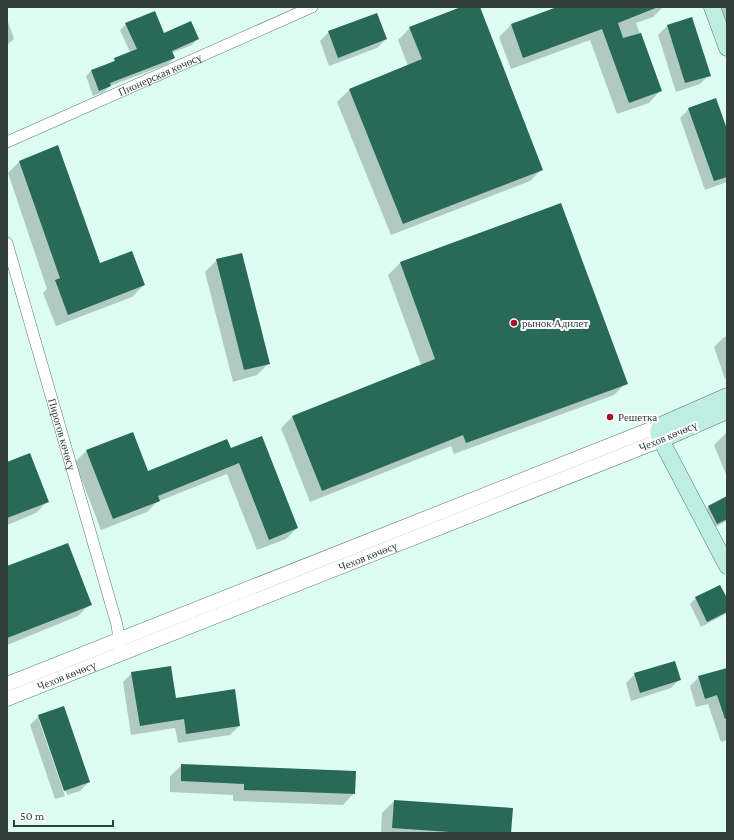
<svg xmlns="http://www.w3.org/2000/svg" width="734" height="840" viewBox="0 0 734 840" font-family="'Crimson Pro',serif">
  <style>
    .shadow { fill: #0003 }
    .building { fill: #286957 }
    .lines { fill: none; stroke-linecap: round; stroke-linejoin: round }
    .minor-casing { stroke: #5c786f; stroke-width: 12 }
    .tertiary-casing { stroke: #5c786f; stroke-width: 15 }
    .secondary-casing { stroke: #5c786f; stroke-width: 17 }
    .minor { stroke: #fff; stroke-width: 11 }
    .tertiary { stroke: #fff; stroke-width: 14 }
    .secondary { stroke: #beede2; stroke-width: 16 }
    .poi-dot { fill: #a81127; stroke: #fff; stroke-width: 1.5 }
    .labels { text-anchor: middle; stroke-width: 4; stroke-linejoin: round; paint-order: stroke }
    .street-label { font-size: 11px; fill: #323e3a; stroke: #fff }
    .poi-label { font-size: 11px; fill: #323e3a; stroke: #fff; text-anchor: start }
  </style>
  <rect width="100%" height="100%" fill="#ddfdf2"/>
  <g class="shadow">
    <polygon points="464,7 479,7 542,169 530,181 391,235 337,102 349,90 408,66 398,40 410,28"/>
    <polygon points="560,7 663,7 653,17 636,23 660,91 649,103 617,114 590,40 511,69 499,37 511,25"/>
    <polygon points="720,7 727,7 727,29"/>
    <polygon points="691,18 709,75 700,84 676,92 658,35 667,26"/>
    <polygon points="7,19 14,39 7,45"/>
    <polygon points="126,24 164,34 197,39 192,45 172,53 174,58 168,64 110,86 104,92 93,96 86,76 92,70 110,64 115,59 130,52 120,30"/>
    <polygon points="329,32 386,39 377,48 329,66 320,41"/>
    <polygon points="689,109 727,132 727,182 705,190 680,118"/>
    <polygon points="20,161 100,264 144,285 132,297 56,326 43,293 47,289 8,173"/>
    <polygon points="561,204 626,383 614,395 454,454 451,446 310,502 281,428 293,416 421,365 388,275 400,263"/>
    <polygon points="217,260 269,363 257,375 233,382 205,272"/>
    <polygon points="727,336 727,378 725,379 714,347 723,338"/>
    <polygon points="727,432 727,477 714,445"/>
    <polygon points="230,449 297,528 286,539 257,550 227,474 157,502 147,512 101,530 75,462 86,451 147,472"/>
    <polygon points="7,463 48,501 36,513 7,525"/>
    <polygon points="727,499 727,521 711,529 703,513 709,507"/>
    <polygon points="7,568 90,604 78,616 7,645"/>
    <polygon points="696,598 727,600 727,613 701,627 690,604"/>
    <polygon points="727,669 727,740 721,742 708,704 696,707 690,686 699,677"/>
    <polygon points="132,673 175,699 239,726 230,735 178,743 175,728 131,735 123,682"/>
    <polygon points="635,674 680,679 671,688 631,701 626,683"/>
    <polygon points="39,716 89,782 80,791 67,795 41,720 39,720 65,796 55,799 30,725"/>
    <polygon points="182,765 354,793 343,805 233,801 233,795 170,792 170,776"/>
    <polygon points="394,801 510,833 381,833 382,813"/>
  </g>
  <g class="building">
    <polygon points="461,7 480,7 543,170 403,224 349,89 422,59 409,27"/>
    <polygon points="557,7 658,7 618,23 623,38 641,33 662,91 629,103 602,29 523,58 511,24"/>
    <polygon points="155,11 164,33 191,21 199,39 172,51 175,58 110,83 111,86 99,91 91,70 115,61 114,58 137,49 125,23"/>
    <polygon points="377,13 387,39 338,58 328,31"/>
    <polygon points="692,17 711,76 685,83 667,25"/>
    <polygon points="716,98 727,129 727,177 714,181 688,108"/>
    <polygon points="58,145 100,263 132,251 145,285 68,315 55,280 60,278 19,161"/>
    <polygon points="561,203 628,384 466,443 463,435 322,491 292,416 435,359 400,262"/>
    <polygon points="242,253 270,364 244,370 216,259"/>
    <polygon points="133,432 148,471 227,439 231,448 262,436 298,528 269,540 239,463 158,496 160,501 113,519 86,450"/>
    <polygon points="30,453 49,502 7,518 7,462"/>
    <polygon points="727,496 727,519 717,524 708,506"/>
    <polygon points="68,543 92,605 7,638 7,566"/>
    <polygon points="720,585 727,598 727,612 707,622 695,597"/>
    <polygon points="675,661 681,680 640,693 634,673"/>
    <polygon points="171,666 176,698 235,689 240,726 186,734 184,719 140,726 131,672"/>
    <polygon points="727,668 727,718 725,719 717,695 705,699 698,676"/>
    <polygon points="64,706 90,782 64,791 38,715"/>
    <polygon points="181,764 356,771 355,794 244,790 244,784 181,781"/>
    <polygon points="394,800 513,808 511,833 465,833 392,828"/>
  </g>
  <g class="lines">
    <defs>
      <g id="minor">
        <path id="s1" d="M7,142L312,7"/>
        <path id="s2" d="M7,243L117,625L120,647"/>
      </g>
      <g id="tertiary">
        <polyline points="7,684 661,425"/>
        <path id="s3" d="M7,699L661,440"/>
      </g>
      <g id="secondary">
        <polyline points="712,7 727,48"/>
        <polyline points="727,396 661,425 658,432 661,440 727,566"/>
        <polyline points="661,440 727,411"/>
      </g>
    </defs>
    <use href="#minor" class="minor-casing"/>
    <use href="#tertiary" class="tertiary-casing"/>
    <use href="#secondary" class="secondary-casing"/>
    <use href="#minor" class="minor"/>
    <use href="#tertiary" class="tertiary"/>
    <use href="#secondary" class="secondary"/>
  </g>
  <g class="poi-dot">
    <circle cx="514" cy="323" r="4"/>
    <circle cx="610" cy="417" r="4"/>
  </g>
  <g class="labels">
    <g class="street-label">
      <text dy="4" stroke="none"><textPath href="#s1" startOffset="167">Пионерская көчөсү</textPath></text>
      <text dy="4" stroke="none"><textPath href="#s2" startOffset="199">Пирогов көчөсү</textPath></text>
      <text transform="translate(668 436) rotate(-23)" y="4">Чехов көчөсү</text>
      <text dy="4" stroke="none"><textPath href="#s3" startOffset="388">Чехов көчөсү</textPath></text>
      <text dy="4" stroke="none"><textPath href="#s3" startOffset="64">Чехов көчөсү</textPath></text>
    </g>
    <g class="poi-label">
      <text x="522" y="327">рынок Адилет</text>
      <text x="618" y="421">Решетка</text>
    </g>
  </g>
  <rect width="734" height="840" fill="none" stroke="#323e3a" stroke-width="16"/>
  <path d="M14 820v6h99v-6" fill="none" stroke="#323e3a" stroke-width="2"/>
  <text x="20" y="820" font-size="12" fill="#323e3a" stroke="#ffffff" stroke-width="3" paint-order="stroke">50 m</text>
</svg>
